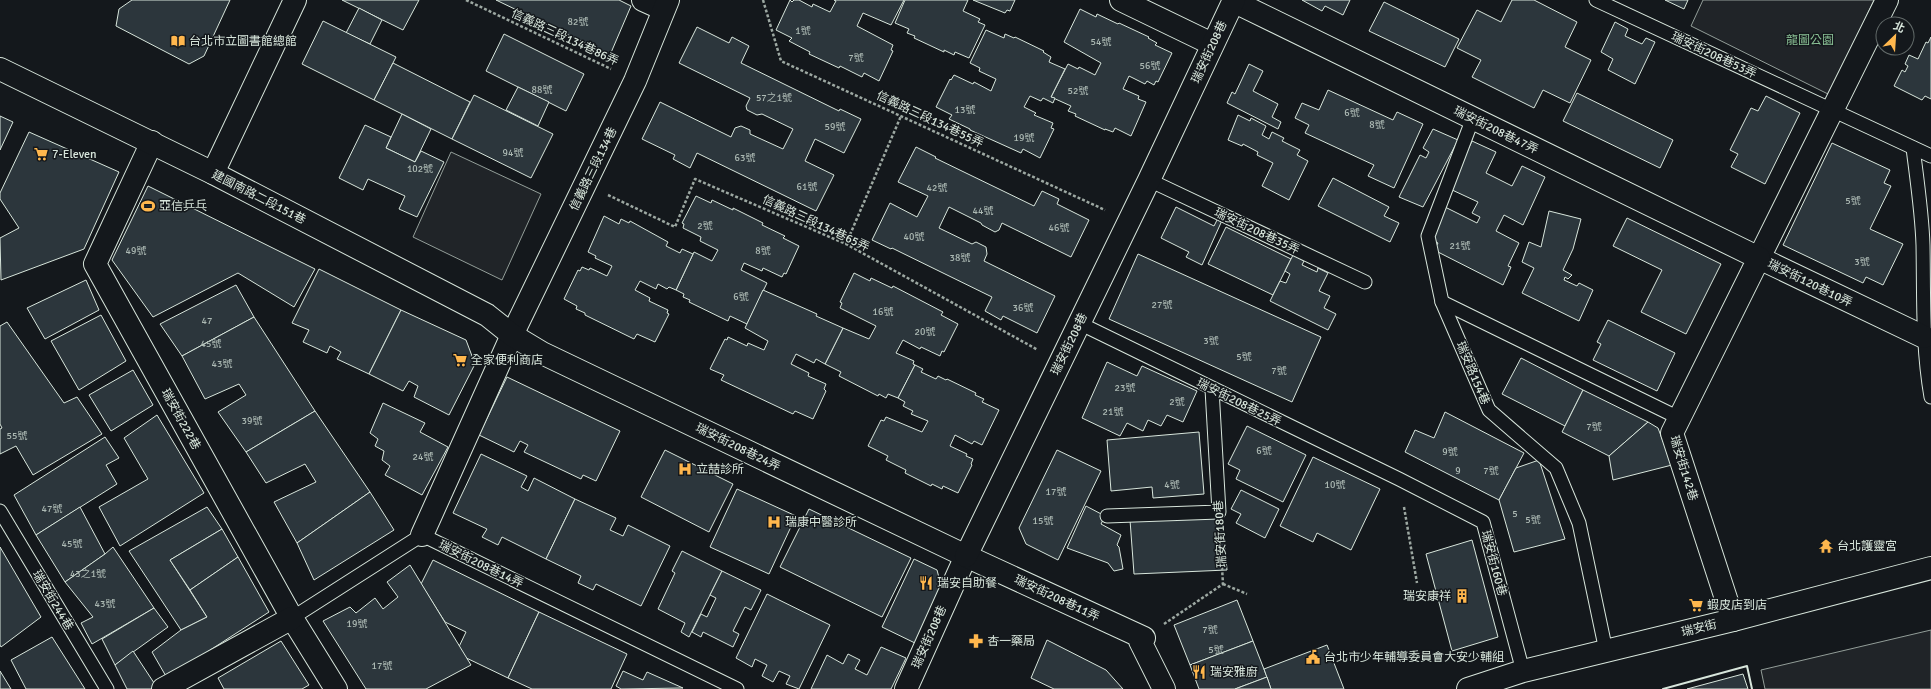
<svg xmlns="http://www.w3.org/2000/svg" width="1931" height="689" viewBox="0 0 1931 689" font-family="Signika,'Noto Sans TC',sans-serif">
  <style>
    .green { fill: #202428; stroke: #939e99 }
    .building { fill: #2c363c; stroke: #d8e6dc }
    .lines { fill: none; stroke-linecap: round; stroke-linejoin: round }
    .service-casing { stroke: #d8e6dc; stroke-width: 15 }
    .minor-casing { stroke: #d8e6dc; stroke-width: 24 }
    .tertiary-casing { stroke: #d8e6dc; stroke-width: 24 }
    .path { stroke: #9da8a2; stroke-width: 2.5; stroke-dasharray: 3 2; stroke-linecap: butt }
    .service { stroke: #14181c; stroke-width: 13 }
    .minor { stroke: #14181c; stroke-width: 22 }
    .tertiary { stroke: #14181c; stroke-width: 22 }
    .wall { stroke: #d8e6dc; stroke-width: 2 }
    .labels { text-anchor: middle; stroke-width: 3; stroke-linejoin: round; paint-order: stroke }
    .number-label { font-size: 10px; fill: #adbab4 }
    .street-label { font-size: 12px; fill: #d8e6dc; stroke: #14181c }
    .park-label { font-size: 12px; fill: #8ac095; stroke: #14181c }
    .poi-label { font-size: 12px; fill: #d8e6dc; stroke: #14181c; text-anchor: start }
  </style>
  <rect width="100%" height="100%" fill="#14181c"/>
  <g class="green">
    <polygon points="1703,0 1874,0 1830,95 1691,26"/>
    <polygon points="451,152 541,194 502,280 413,237"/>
    <polygon points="1931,630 1931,689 1765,689 1761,670"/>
  </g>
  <g class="building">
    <polygon points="132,0 230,0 204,56 189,64 116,26 119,9"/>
    <polygon points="342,0 419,0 403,30"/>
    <polygon points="496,0 619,0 631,6 610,55"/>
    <polygon points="790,0 792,2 794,0 799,0 812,7 813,4 830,12 836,1 834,0 904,0 891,25 863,13 857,26 893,45 891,50 893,51 879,81 864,73 862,77 840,66 839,68 809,54 810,52 789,41 792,38 776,30"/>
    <polygon points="905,0 968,0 963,11 980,19 978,22 985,25 969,58 955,52 954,55 944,50 944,52 914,38 915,36 907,33 909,29 895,23"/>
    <polygon points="973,0 1015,0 1010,11 1007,10 1005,13"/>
    <polygon points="1302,0 1350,0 1343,15 1325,6 1322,11"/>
    <polygon points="1512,0 1534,0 1577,22 1565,47 1591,60 1570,103 1543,90 1534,108 1472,77 1481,60 1457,48 1477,10 1501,22"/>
    <polygon points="1665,0 1688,0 1684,9"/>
    <polygon points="1384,2 1459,39 1445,67 1369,31"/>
    <polygon points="359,8 382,20 370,44 346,33"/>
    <polygon points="1080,9 1096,17 1097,14 1118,24 1119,23 1149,37 1148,38 1157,43 1155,45 1172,53 1158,82 1156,81 1154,85 1147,81 1145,84 1129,76 1123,89 1139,96 1138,99 1146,102 1131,136 1115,128 1113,132 1105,129 1105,130 1075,116 1076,114 1068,111 1071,106 1051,97 1068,64 1078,69 1079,67 1095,75 1101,63 1064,42"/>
    <polygon points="323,21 396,57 374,100 302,64"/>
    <polygon points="1615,22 1628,29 1625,36 1642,44 1646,38 1655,42 1635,84 1608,70 1613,59 1601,52"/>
    <polygon points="697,27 729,43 732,37 749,46 741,63 839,111 840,109 861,119 844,153 815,139 805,161 834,175 816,211 697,153 690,168 673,159 675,155 642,139 660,102 731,137 735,128 741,126 750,130 750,134 783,149 793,129 762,114 757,115 747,110 746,106 750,98 679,63"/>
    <polygon points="986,30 1004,38 1005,34 1014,38 1015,37 1044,51 1043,52 1051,57 1049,62 1065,69 1051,97 1055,98 1053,103 1043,98 1041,101 1030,96 1024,107 1036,113 1034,115 1053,123 1051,128 1054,129 1040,158 1023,149 1021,153 970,130 970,129 949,119 952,115 936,107 950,79 951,80 954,75 973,84 974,82 991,91 996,79 979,71 980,68 970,63"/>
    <polygon points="504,34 584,74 566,111 486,71"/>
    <polygon points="1931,37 1931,99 1925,96 1922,100 1894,86 1902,70 1905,72 1908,66 1905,64 1909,55 1918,59 1926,42 1928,43"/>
    <polygon points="393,63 470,102 452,139 374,100"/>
    <polygon points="1249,64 1263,71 1253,91 1278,104 1272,117 1281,122 1278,129 1227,103 1232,92 1235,94"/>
    <polygon points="518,87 549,102 538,126 506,110"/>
    <polygon points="1328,90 1393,120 1397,112 1423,124 1394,188 1368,176 1374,165 1305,133 1309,125 1295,118 1302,103 1319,110"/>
    <polygon points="1577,93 1673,140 1660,168 1563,121"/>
    <polygon points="474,95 553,134 531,178 452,139"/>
    <polygon points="1766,96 1800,113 1765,184 1731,167 1738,154 1730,150 1751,108 1758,111"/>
    <polygon points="402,114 431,129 415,162 386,148"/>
    <polygon points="1238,115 1250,121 1251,118 1266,126 1262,135 1269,139 1272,132 1284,138 1282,141 1300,150 1297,155 1308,161 1289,200 1262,186 1273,163 1257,155 1258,152 1243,144 1242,146 1228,140"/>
    <polygon points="0,116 13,122 0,150"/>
    <polygon points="365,125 391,137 386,148 415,162 421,151 444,162 417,217 399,209 405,196 368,179 363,190 339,178"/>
    <polygon points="1433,129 1458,140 1423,207 1399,197 1420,155 1426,158 1429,152 1423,148"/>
    <polygon points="29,132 119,172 84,249 1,280 0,238 19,228 0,199 0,193"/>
    <polygon points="1472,141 1496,152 1486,173 1512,186 1522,166 1545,177 1523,225 1504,215 1496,231 1519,243 1508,266 1511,267 1503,285 1434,250 1438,243 1434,241 1433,237 1443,206 1477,223 1480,217 1472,213 1478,202 1450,189"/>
    <polygon points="1832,143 1890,170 1884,183 1891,186 1870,229 1903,244 1883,285 1866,277 1863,283 1783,245"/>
    <polygon points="916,147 936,157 935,158 1034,206 1042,191 1059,199 1057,204 1089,220 1071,257 1002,223 999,230 995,232 982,225 981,223 949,207 939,228 972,244 976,242 986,247 987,254 984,261 1055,296 1037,333 1003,316 1001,320 985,311 992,297 892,248 891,249 872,240 890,203 917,217 928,196 898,182"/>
    <polygon points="1333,178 1389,207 1384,216 1399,223 1390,242 1318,206"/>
    <polygon points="148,186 315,269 294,307 238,273 153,317 112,260"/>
    <polygon points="696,196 711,203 712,200 733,210 733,208 763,223 762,225 785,236 783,238 799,246 786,274 784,273 782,277 763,268 762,271 744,263 741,270 767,283 747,324 730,316 728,321 689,302 690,300 683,297 684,294 676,290 694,252 712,261 718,250 700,241 701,237 683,228 684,224 682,223"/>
    <polygon points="1176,207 1214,226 1220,214 1224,216 1202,265 1186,257 1189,252 1161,238"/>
    <polygon points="1549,211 1581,219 1573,249 1563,270 1572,275 1568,279 1565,277 1564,280 1577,286 1579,283 1593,290 1579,321 1522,293 1534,268 1522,262 1529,242 1541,247"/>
    <polygon points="604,216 619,224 621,219 629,223 630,221 668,242 666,246 680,253 682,249 693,254 676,290 669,287 667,289 658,284 656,289 640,281 635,290 650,298 649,301 668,310 667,313 669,314 655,342 637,334 634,339 585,315 585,313 576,309 577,306 564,299 578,270 580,271 582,267 589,270 590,268 607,276 612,266 595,258 596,256 588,252"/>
    <polygon points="1627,218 1721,264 1686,334 1641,312 1662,270 1613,246"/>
    <polygon points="1226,227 1291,259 1273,295 1208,264"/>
    <polygon points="1138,254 1321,337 1292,402 1109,319"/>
    <polygon points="1293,255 1304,261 1302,265 1317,272 1318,268 1328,273 1319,291 1330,296 1324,308 1336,314 1328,330 1270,301 1280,281 1286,283 1290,274 1285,271"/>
    <polygon points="319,269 401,310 369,374 337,359 341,352 330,346 327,353 303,342 309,330 292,323"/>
    <polygon points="854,273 870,281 871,278 892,288 893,286 943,312 941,315 958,324 944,352 942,351 940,356 921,347 920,349 903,340 896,353 914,361 913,364 915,365 898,398 888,394 886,398 879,394 878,396 839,376 841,372 825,364 843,328 869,339 876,326 840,308 842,303 840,302"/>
    <polygon points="86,280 99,310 45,339 27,308"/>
    <polygon points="236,285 254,317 182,356 160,324"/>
    <polygon points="763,290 817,314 816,316 843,328 825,364 816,359 814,363 796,354 791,364 809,373 808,376 826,384 824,389 826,391 813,419 795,411 793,414 721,380 724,375 710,369 725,339 727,340 728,337 747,346 748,343 764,350 768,341 745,328"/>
    <polygon points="401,310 466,340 475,364 449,415 414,397 418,386 409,381 403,391 369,374"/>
    <polygon points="101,315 126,361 79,390 51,341"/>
    <polygon points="254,317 315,411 246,452 218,412 246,395 239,384 205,399 182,356"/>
    <polygon points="1608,320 1675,353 1657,391 1593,360 1601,344 1597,342"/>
    <polygon points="7,322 64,403 77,397 102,434 33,475 16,446 0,454 0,429 2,428 0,424 0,326"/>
    <polygon points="1521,358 1583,390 1565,426 1502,394"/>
    <polygon points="1107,362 1137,376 1142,366 1197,391 1183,422 1167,415 1161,426 1148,420 1143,431 1127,423 1120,436 1082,418"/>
    <polygon points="915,365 923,369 921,372 936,379 938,376 946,380 947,379 976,393 975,395 984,399 982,402 999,410 982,445 974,441 972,444 955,435 950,446 967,454 966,456 973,459 971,464 972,465 958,493 943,486 942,489 932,484 931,486 905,473 906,470 886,460 888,456 868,446 881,420 884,421 886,417 922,432 928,421 911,414 913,411 903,406 905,402 898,398"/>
    <polygon points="133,370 153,405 111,431 89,395"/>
    <polygon points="507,377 620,431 596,481 583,475 581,479 524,452 528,445 520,441 514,452 479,435"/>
    <polygon points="1583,390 1648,422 1609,456 1562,432"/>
    <polygon points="383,403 425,423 420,432 448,447 422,495 385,475 390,466 382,460 384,451 375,446 378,439 370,433"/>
    <polygon points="315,411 370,492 297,543 274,502 316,482 305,464 266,483 246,452"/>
    <polygon points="1445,412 1524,453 1499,500 1405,452 1415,430 1434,438"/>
    <polygon points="157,415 204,493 120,546 99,507 148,479 124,438"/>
    <polygon points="1648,422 1658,428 1672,465 1613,480 1609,456"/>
    <polygon points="1247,426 1306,455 1283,502 1236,479 1240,470 1228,464"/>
    <polygon points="1199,432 1204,494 1153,498 1152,487 1111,491 1107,440"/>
    <polygon points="105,437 119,458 106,465 117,484 36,535 14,495"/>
    <polygon points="665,450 733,484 709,532 641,497"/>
    <polygon points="1057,450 1101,471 1058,560 1026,544 1019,528"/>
    <polygon points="481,454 527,476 521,487 528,491 534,478 575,499 546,559 502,537 498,545 482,537 487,529 453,513"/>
    <polygon points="1313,457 1380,489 1351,550 1317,533 1313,542 1280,526"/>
    <polygon points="1539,460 1565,539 1514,552 1499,500 1516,468"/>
    <polygon points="737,489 796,516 769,574 710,547"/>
    <polygon points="1241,490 1279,509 1265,538 1236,523 1241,514 1231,509"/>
    <polygon points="370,492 394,530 314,580 297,543"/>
    <polygon points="575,499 616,518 610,530 623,536 628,525 670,546 641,606 596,584 593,590 578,583 581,576 546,559"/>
    <polygon points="1086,506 1105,516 1101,524 1121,535 1117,545 1119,547 1123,569 1114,571 1108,563 1067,548"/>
    <polygon points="80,507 105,554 65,582 36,535"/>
    <polygon points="207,507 222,529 170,560 207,617 181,630 129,551"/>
    <polygon points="809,509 911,558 882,617 780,567"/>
    <polygon points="1222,516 1227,570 1134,574 1130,520"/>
    <polygon points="222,529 238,557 190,590 170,560"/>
    <polygon points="1472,540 1498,637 1452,651 1426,554"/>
    <polygon points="0,547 41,617 1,647 0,645"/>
    <polygon points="113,547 154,608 92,644 81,623 93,617 65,582 105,554"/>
    <polygon points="682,551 722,571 689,637 681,632 685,623 658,609 675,573 672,571"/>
    <polygon points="238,557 269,612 167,678 152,652 181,630 207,617 190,590"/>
    <polygon points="914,559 937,570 942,589 917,644 882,627"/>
    <polygon points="433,560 539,612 508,678 456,653 466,632 445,622 421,584"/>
    <polygon points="410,565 471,665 426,689 366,689 323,621 350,607 356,613 375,598 383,609 398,597 387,582"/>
    <polygon points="722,571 761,590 751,610 745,607 733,631 739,634 733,647 703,632 701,637 692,632 701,614 707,617 716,598 710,595"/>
    <polygon points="767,594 830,625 799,689 786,684 790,676 779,671 773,682 762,676 767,665 755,659 752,667 736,658"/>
    <polygon points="1237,600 1253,641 1190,665 1174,625"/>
    <polygon points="154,608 168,627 115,665 102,639"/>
    <polygon points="539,612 627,654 611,689 532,689 508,678"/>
    <polygon points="52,637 85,689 26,689 11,660"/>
    <polygon points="1047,640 1106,670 1123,689 1054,689 1031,678"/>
    <polygon points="281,641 309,685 302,689 224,689 218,678"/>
    <polygon points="1253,641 1267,677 1235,689 1199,689 1190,665"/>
    <polygon points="1327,645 1344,689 1271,689 1264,669"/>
    <polygon points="881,647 906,658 891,689 811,689 827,655 843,664 848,654 860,660 855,669 867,675"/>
    <polygon points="133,651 158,689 127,689 115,665"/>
    <polygon points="0,671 11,689 0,689"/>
    <polygon points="623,671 643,680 647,672 683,688 621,689 616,686"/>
    <polygon points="1743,674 1748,689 1687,689"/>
    <polygon points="1267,677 1271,689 1235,689"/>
  </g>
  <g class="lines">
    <defs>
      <g id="service">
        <polyline points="1596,0 1931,156"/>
        <polyline points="1473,118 1428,236 1442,302 1489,410 1556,468 1579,523 1606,651"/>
        <path d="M1913,148C1917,180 1922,213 1923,245C1924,296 1922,346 1931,397"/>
        <polyline points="1149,180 1365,282"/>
        <polyline points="1442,302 1679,418"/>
        <polyline points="1079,323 1399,479 1483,522 1523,671"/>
        <polyline points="0,511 107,689"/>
        <polyline points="1107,516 1219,512 1212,389"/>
        <polyline points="292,618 422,535 737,689"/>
      </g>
      <g id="minor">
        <polyline points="643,0 663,9"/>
        <polyline points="1121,0 1212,44"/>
        <polyline points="1887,0 1759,258 1924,337"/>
        <polyline points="1233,1 1759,258 1672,433 1733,620"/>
        <polyline points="152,142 95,264 292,618 336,689"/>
        <polyline points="213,173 295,0"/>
        <polyline points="422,535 512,335 635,81 668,0"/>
        <polyline points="163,689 292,618"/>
        <polyline points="906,689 966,556"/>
        <polyline points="1468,689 1523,671 1733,620 1931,568"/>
      </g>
      <g id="tertiary">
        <polyline points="0,69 213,173 487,315 512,335 542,353 966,556 1144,638 1140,641 1164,689"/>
        <polyline points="966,556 1149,180 1234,0"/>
      </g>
    </defs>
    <use href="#service" class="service-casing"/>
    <use href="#minor" class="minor-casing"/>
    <use href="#tertiary" class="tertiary-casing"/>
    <g class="path">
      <polyline points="466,0 611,69"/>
      <polyline points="763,0 781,61 1105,210"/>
      <polyline points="608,195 675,227 695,179 846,244 1038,350"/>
      <polyline points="846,244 901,116"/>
      <polyline points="1404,507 1417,583"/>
      <polyline points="1223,584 1247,594"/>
      <polyline points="1164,624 1223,584 1220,534"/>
    </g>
    <use href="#service" class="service"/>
    <use href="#minor" class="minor"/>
    <use href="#tertiary" class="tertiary"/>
    <polyline class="wall" points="1663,689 1747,666 1752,689"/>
  </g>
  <defs>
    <symbol id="library-bare" viewBox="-9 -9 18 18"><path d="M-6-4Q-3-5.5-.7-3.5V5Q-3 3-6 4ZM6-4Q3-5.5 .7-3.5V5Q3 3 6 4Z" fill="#ffb74d" stroke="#14181c" stroke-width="2.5" paint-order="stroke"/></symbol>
    <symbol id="supermarket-bare" viewBox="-9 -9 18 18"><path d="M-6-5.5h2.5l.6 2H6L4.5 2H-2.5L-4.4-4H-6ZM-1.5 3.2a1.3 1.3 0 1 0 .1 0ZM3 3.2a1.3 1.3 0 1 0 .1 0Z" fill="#ffb74d" stroke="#14181c" stroke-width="2.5" paint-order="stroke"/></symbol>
    <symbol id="stadium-bare" viewBox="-9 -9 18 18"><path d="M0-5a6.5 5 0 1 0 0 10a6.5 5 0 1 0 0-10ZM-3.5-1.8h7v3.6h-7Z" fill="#ffb74d" stroke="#14181c" stroke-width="2.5" paint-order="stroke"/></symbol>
    <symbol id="hospital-bare" viewBox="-9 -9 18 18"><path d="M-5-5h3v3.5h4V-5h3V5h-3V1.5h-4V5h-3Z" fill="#ffb74d" stroke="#14181c" stroke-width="2.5" paint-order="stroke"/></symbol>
    <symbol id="temple-bare" viewBox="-9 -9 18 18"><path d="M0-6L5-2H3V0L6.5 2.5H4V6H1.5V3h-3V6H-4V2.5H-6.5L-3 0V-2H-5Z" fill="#ffb74d" stroke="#14181c" stroke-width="2.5" paint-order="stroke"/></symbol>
    <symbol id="restaurant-bare" viewBox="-9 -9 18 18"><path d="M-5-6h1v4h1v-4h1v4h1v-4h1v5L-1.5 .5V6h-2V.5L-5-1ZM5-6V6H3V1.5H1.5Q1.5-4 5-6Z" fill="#ffb74d" stroke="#14181c" stroke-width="2.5" paint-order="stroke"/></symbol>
    <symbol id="building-bare" viewBox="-9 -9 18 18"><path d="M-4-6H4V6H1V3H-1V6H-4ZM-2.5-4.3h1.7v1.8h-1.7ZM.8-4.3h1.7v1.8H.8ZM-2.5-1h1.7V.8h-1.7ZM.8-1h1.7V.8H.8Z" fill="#ffb74d" stroke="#14181c" stroke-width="2.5" paint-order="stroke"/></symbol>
    <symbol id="pharmacy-bare" viewBox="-9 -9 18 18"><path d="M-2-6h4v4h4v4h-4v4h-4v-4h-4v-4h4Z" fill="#ffb74d" stroke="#14181c" stroke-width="2.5" paint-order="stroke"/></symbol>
    <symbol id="civic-bare" viewBox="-9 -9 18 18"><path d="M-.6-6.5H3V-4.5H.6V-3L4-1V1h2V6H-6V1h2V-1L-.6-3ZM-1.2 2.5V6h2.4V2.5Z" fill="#ffb74d" stroke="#14181c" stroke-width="2.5" paint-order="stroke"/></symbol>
  </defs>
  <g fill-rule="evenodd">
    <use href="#library-bare" x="168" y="31" width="20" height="20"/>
    <use href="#supermarket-bare" x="31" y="144" width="20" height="20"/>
    <use href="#stadium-bare" x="138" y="196" width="20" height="20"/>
    <use href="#supermarket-bare" x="450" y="350" width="20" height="20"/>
    <use href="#hospital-bare" x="675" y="459" width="20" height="20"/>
    <use href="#hospital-bare" x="764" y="512" width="20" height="20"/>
    <use href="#temple-bare" x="1816" y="536" width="20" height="20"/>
    <use href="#restaurant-bare" x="916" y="573" width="20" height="20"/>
    <use href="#building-bare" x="1452" y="586" width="20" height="20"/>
    <use href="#supermarket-bare" x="1686" y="595" width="20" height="20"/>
    <use href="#pharmacy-bare" x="966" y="631" width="20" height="20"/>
    <use href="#civic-bare" x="1303" y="647" width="20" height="20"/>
    <use href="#restaurant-bare" x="1189" y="662" width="20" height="20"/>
  </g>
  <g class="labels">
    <g class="number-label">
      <text x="578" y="25">82號</text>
      <text x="803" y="34">1號</text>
      <text x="1101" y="45">54號</text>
      <text x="856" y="61">7號</text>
      <text x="1150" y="69">56號</text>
      <text x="542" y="93">88號</text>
      <text x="1078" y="94">52號</text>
      <text x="774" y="101">57之1號</text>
      <text x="965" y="113">13號</text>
      <text x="1352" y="116">6號</text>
      <text x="1377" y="128">8號</text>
      <text x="835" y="130">59號</text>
      <text x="1024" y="141">19號</text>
      <text x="513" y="156">94號</text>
      <text x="745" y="161">63號</text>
      <text x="420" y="172">102號</text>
      <text x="807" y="190">61號</text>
      <text x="937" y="191">42號</text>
      <text x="1853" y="204">5號</text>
      <text x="983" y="214">44號</text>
      <text x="705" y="229">2號</text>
      <text x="1059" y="231">46號</text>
      <text x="914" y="240">40號</text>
      <text x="1460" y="249">21號</text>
      <text x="136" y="254">49號</text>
      <text x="763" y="254">8號</text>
      <text x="960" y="261">38號</text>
      <text x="1862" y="265">3號</text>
      <text x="741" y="300">6號</text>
      <text x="1162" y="308">27號</text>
      <text x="1023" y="311">36號</text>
      <text x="883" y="315">16號</text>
      <text x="207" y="324">47</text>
      <text x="925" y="335">20號</text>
      <text x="1211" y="344">3號</text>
      <text x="211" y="347">45號</text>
      <text x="1244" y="360">5號</text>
      <text x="222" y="367">43號</text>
      <text x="1279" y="374">7號</text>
      <text x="1125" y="391">23號</text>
      <text x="1177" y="405">2號</text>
      <text x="1113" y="415">21號</text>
      <text x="252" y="424">39號</text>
      <text x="1594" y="430">7號</text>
      <text x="17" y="439">55號</text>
      <text x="1264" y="454">6號</text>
      <text x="1450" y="455">9號</text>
      <text x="423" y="460">24號</text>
      <text x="1458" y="474">9</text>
      <text x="1491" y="474">7號</text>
      <text x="1172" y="488">4號</text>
      <text x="1335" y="488">10號</text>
      <text x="1056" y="495">17號</text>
      <text x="52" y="512">47號</text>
      <text x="1515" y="517">5</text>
      <text x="1533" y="523">5號</text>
      <text x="1043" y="524">15號</text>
      <text x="72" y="547">45號</text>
      <text x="88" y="577">43之1號</text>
      <text x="105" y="607">43號</text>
      <text x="357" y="627">19號</text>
      <text x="1210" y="633">7號</text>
      <text x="1216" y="653">5號</text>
      <text x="382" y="669">17號</text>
    </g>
    <g class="street-label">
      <text transform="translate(565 37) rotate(25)" y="4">信義路三段134巷86弄</text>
      <text transform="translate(1209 52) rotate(-65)" y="4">瑞安街208巷</text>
      <text transform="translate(1714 55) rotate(25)" y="4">瑞安街208巷53弄</text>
      <text transform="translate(930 119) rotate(25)" y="4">信義路三段134巷55弄</text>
      <text transform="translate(1496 130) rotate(26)" y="4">瑞安街208巷47弄</text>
      <text transform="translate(593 169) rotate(-64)" y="4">信義路三段134巷</text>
      <text transform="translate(259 197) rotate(27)" y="4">建國南路二段151巷</text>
      <text transform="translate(816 223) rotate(25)" y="4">信義路三段134巷65弄</text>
      <text transform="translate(1257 231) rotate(25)" y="4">瑞安街208巷35弄</text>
      <text transform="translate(1810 283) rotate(26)" y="4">瑞安街120巷10弄</text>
      <text transform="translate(1069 344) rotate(-64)" y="4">瑞安街208巷</text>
      <text transform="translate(1473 373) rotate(67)" y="4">瑞安路154巷</text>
      <text transform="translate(1239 402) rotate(26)" y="4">瑞安街208巷25弄</text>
      <text transform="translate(181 419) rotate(61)" y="4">瑞安街222巷</text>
      <text transform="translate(738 447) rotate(26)" y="4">瑞安街208巷24弄</text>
      <text transform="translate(1684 468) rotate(73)" y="4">瑞安街142巷</text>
      <text transform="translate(1220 534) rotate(-93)" y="4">瑞安街180巷</text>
      <text transform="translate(1494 563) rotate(75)" y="4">瑞安街160巷</text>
      <text transform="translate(481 564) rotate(26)" y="4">瑞安街208巷14弄</text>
      <text transform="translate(1057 598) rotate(25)" y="4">瑞安街208巷11弄</text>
      <text transform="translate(53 600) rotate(59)" y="4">瑞安街244巷</text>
      <text transform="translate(1699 628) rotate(-14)" y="4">瑞安街</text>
      <text transform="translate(929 637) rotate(-66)" y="4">瑞安街208巷</text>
    </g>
    <g class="park-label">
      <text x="1810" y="44">龍圖公園</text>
    </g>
    <g class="poi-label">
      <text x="189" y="45">台北市立圖書館總館</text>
      <text x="52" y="158">7-Eleven</text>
      <text x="159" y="210">亞信乒乓</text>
      <text x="471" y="364">全家便利商店</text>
      <text x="696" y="473">立喆診所</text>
      <text x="785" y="526">瑞康中醫診所</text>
      <text x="1837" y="550">台北護靈宮</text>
      <text x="937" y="587">瑞安自助餐</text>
      <text x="1451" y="600" text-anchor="end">瑞安康祥</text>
      <text x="1707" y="609">蝦皮店到店</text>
      <text x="987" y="645">杏一藥局</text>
      <text x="1324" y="661">台北市少年輔導委員會大安少輔組</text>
      <text x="1210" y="676">瑞安雅廚</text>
    </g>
  </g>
  <g transform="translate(1895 36) rotate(25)"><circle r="19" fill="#14181c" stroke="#626a69"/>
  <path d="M0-3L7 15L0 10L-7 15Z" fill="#ffb74d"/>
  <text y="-6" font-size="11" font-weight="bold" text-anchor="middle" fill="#d8e6dc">北</text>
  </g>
</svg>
